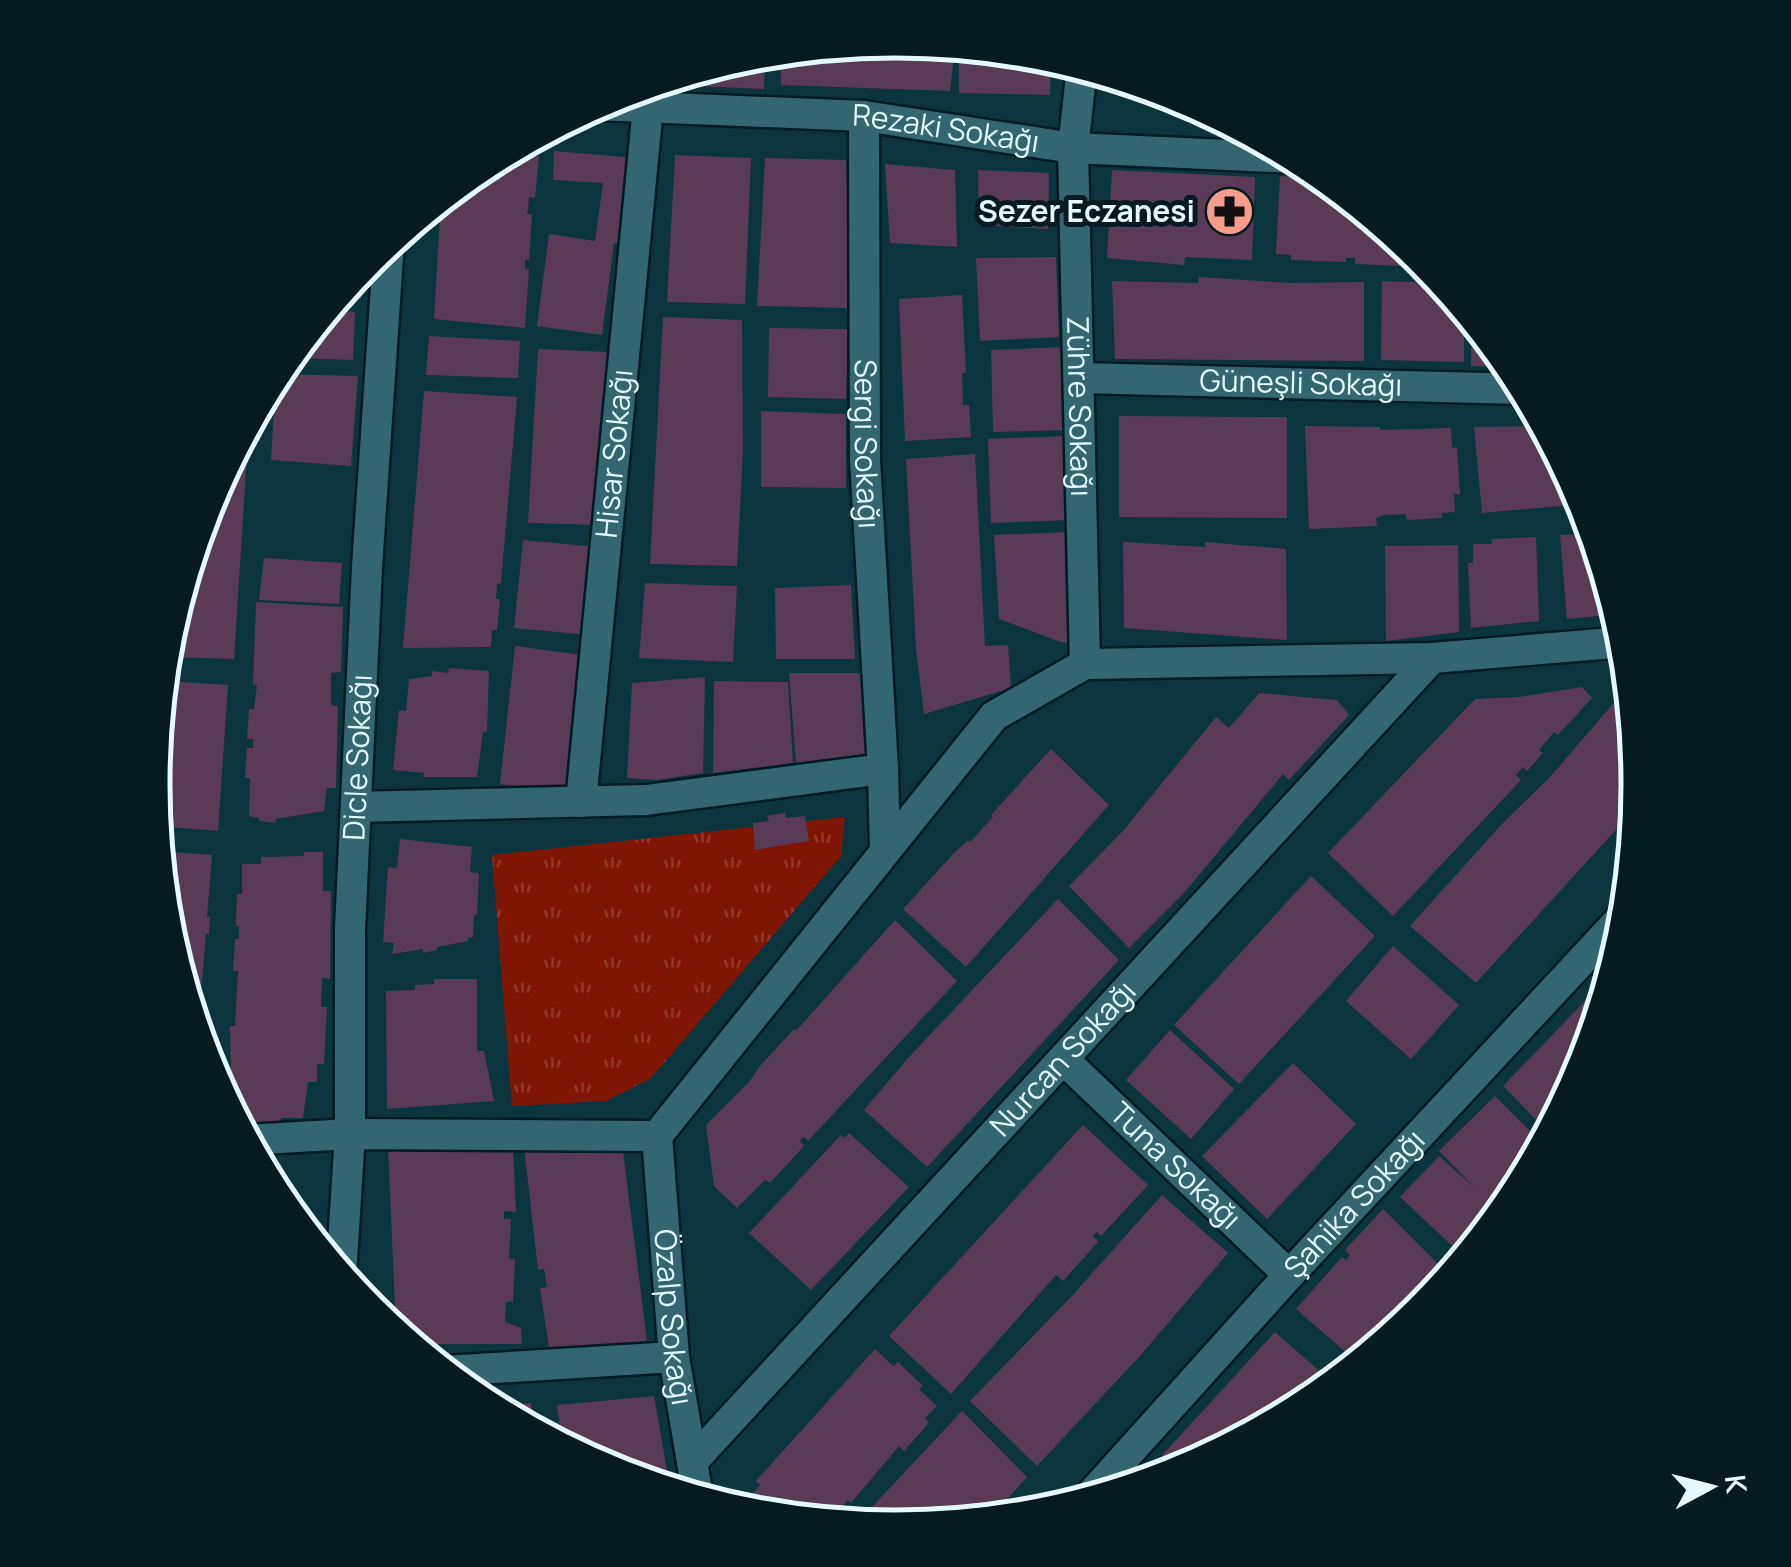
<svg xmlns="http://www.w3.org/2000/svg" width="1791" height="1567" viewBox="0 0 1791 1567" font-family="Manrope,sans-serif">
  <style>
    .park { fill: url(#park-tufts) }
    .building { fill: #5a3b55 }
    .lines { fill: none; stroke-linecap: round; stroke-linejoin: round }
    .minor-casing { stroke: #001b21; stroke-width: 35 }
    .minor { stroke: #326772; stroke-width: 30 }
    .labels { text-anchor: middle; stroke-width: 10; stroke-linejoin: round; paint-order: stroke }
    .street-label { font-size: 30px; fill: #e4fafe; stroke: #051b1f }
    .poi-label { font-size: 30px; font-weight: bold; fill: #e4fafe; stroke: #051b1f; text-anchor: end }
    .rim { fill: none; stroke: #e4fafe; stroke-width: 5 }
  </style>
  <defs>
    <pattern id="park-tufts" width="24" height="20" patternUnits="userSpaceOnUse" patternTransform="scale(2.5)"><rect width="24" height="20" fill="#7e1603"/><path d="M3 7l-1-3M5 7V3M7 7l1-3M15 17l-1-3M17 17v-4M19 17l1-3" fill="none" stroke="#903929"/></pattern>
  </defs>
  <rect width="100%" height="100%" fill="#0a353d"/>
  <polygon class="park" points="845,817 841,856 651,1078 606,1101 512,1106 492,855"/>
  <g class="building">
    <polygon points="896,40 955,46 950,91 781,85 780,51"/>
    <polygon points="959,46 1051,57 1050,95 959,93"/>
    <polygon points="765,53 764,89 654,84 751,54"/>
    <polygon points="1105,74 1173,95 1173,96 1104,89"/>
    <polygon points="554,151 625,157 625,181 628,181 622,244 614,243 602,335 537,326 549,234 595,241 603,183 553,180"/>
    <polygon points="506,153 539,156 535,198 529,197 528,209 527,214 532,215 529,260 525,260 525,269 529,269 525,328 434,319 441,200 483,165"/>
    <polygon points="675,155 751,158 745,304 667,302"/>
    <polygon points="765,158 846,160 849,235 847,308 757,306"/>
    <polygon points="885,164 955,170 957,247 890,243"/>
    <polygon points="978,170 1049,173 1048,229 979,225"/>
    <polygon points="1112,170 1255,177 1252,260 1185,257 1184,265 1107,258"/>
    <polygon points="1280,176 1325,179 1429,267 1355,264 1355,258 1346,258 1346,262 1291,260 1291,255 1276,254"/>
    <polygon points="1056,257 1059,337 980,341 976,258"/>
    <polygon points="366,263 361,299 337,298"/>
    <polygon points="1199,277 1290,283 1364,282 1364,361 1115,359 1112,281 1198,283"/>
    <polygon points="1382,281 1442,283 1464,309 1464,362 1381,360"/>
    <polygon points="962,295 966,373 962,373 963,405 969,405 971,437 905,441 899,299"/>
    <polygon points="326,311 355,312 353,360 290,358"/>
    <polygon points="663,317 742,320 743,450 737,566 650,564"/>
    <polygon points="1472,319 1508,364 1510,367 1471,366"/>
    <polygon points="769,328 848,329 846,399 768,397"/>
    <polygon points="429,336 520,341 518,378 426,375"/>
    <polygon points="1065,347 1068,430 993,432 991,350"/>
    <polygon points="538,349 609,352 600,525 528,523"/>
    <polygon points="276,374 358,376 351,466 271,460"/>
    <polygon points="424,391 517,397 501,583 497,584 496,599 500,599 497,630 492,630 491,647 403,648"/>
    <polygon points="761,411 846,414 846,488 761,487"/>
    <polygon points="1119,416 1287,417 1287,518 1119,517"/>
    <polygon points="249,423 234,659 166,657 167,634 209,498"/>
    <polygon points="1305,426 1380,427 1380,430 1451,428 1452,448 1457,447 1460,495 1454,494 1455,512 1441,513 1442,518 1407,520 1406,514 1385,515 1376,518 1377,526 1309,529"/>
    <polygon points="1543,426 1584,504 1482,513 1474,427"/>
    <polygon points="1067,436 1071,520 991,523 988,439"/>
    <polygon points="975,454 985,646 1008,645 1011,688 924,714 916,649 906,459"/>
    <polygon points="1072,532 1075,643 1061,642 999,619 994,535"/>
    <polygon points="1593,534 1617,614 1567,619 1560,535"/>
    <polygon points="1536,537 1539,621 1471,628 1468,563 1473,563 1473,544 1492,544 1491,539"/>
    <polygon points="523,540 598,547 590,635 514,628"/>
    <polygon points="1123,542 1205,547 1205,542 1286,549 1287,640 1124,628"/>
    <polygon points="1458,545 1459,632 1386,641 1385,546"/>
    <polygon points="264,558 342,563 339,604 259,600"/>
    <polygon points="645,583 737,586 733,662 639,658"/>
    <polygon points="851,585 855,659 776,659 775,588"/>
    <polygon points="256,602 343,607 341,672 331,673 331,705 338,706 336,788 327,788 324,811 275,819 276,823 259,821 259,818 249,816 250,778 245,778 247,748 253,748 253,739 247,739 249,709 254,709 257,685 253,685"/>
    <polygon points="515,646 589,656 571,793 500,784"/>
    <polygon points="449,668 489,671 487,732 483,732 477,777 423,777 424,773 393,770 399,710 406,711 409,679 432,676 432,671 448,673"/>
    <polygon points="789,673 860,673 878,752 796,764"/>
    <polygon points="705,677 703,773 657,780 627,778 632,683"/>
    <polygon points="166,681 228,685 218,831 156,826"/>
    <polygon points="714,681 788,682 793,763 713,773"/>
    <polygon points="1629,685 1639,784 1634,810 1476,983 1410,926 1501,825 1551,776"/>
    <polygon points="1582,687 1592,698 1558,735 1554,732 1539,750 1543,753 1527,771 1523,767 1516,775 1521,780 1393,916 1328,853 1475,699 1519,697"/>
    <polygon points="1259,693 1337,700 1349,715 1289,780 1283,774 1184,893 1129,948 1069,886 1123,831 1216,717 1229,728"/>
    <polygon points="1051,749 1109,805 966,967 903,909 954,853 968,840 970,842 993,817 991,815"/>
    <polygon points="785,813 786,818 805,816 809,841 755,850 753,823 769,821 767,816"/>
    <polygon points="400,839 472,847 470,872 479,873 477,915 474,915 473,937 468,938 468,941 437,947 437,950 423,953 423,949 392,954 394,943 383,942 388,867 397,868"/>
    <polygon points="159,851 212,855 207,917 210,917 209,934 206,934 200,1005 189,1005 166,928"/>
    <polygon points="304,852 323,852 323,891 331,891 330,979 322,978 321,1007 327,1007 324,1064 317,1064 317,1082 308,1082 303,1118 281,1118 280,1127 243,1132 226,1100 227,1074 231,1074 230,1026 235,1026 238,971 233,971 235,939 239,939 239,926 236,926 237,894 242,894 242,864 261,864 261,857 304,856"/>
    <polygon points="1311,876 1375,936 1239,1084 1174,1025"/>
    <polygon points="1058,899 1119,960 927,1167 864,1110 909,1057"/>
    <polygon points="895,920 957,981 808,1141 804,1137 800,1141 804,1146 770,1183 765,1180 737,1208 714,1186 706,1125 749,1082 760,1066 794,1029 796,1031"/>
    <polygon points="1393,946 1459,1005 1411,1059 1346,1001"/>
    <polygon points="1611,974 1582,1069 1548,1132 1503,1086"/>
    <polygon points="434,979 477,979 477,1051 484,1051 494,1101 387,1109 386,991 415,990 415,985 434,984"/>
    <polygon points="1170,1030 1234,1089 1191,1139 1126,1080"/>
    <polygon points="1293,1063 1356,1124 1267,1219 1202,1156"/>
    <polygon points="1495,1096 1542,1143 1513,1197 1464,1257 1400,1197 1439,1156 1475,1188 1439,1151"/>
    <polygon points="1083,1125 1148,1185 1101,1236 1097,1232 1093,1236 1098,1242 1063,1281 1056,1275 951,1394 889,1336"/>
    <polygon points="849,1133 909,1187 811,1290 749,1233 841,1135 845,1138"/>
    <polygon points="622,1144 647,1341 550,1354 540,1288 547,1287 544,1269 538,1270 524,1147"/>
    <polygon points="388,1146 513,1150 516,1212 504,1211 504,1219 511,1219 509,1259 515,1259 513,1302 506,1302 505,1322 521,1328 522,1344 416,1344 416,1347 396,1330"/>
    <polygon points="1162,1195 1228,1253 1139,1357 1037,1466 970,1401 1070,1298"/>
    <polygon points="1383,1209 1449,1275 1411,1317 1408,1314 1386,1338 1357,1362 1296,1309 1342,1257 1346,1260 1350,1255 1345,1250"/>
    <polygon points="1275,1332 1332,1382 1308,1402 1179,1471 1152,1479 1145,1474"/>
    <polygon points="875,1349 893,1366 898,1362 923,1386 919,1389 937,1406 925,1418 929,1423 904,1451 899,1446 851,1503 848,1500 836,1513 840,1517 837,1521 750,1513 752,1495 760,1485 756,1481"/>
    <polygon points="654,1396 670,1488 610,1470 563,1445 557,1405"/>
    <polygon points="531,1403 535,1430 491,1406"/>
    <polygon points="962,1411 1027,1477 990,1518 896,1527 857,1523"/>
  </g>
  <g class="lines">
    <defs>
      <g id="minor">
        <path id="s1" d="M1082,67L1073,148L1085,664"/>
        <path id="s2" d="M595,105L864,116L1073,148L1296,158"/>
        <path id="s3" d="M864,116L865,460L883,769"/>
        <path id="s4" d="M1079,378L1524,389"/>
        <path id="s5" d="M581,802L648,107"/>
        <polyline points="356,807 646,800 883,769 885,849"/>
        <path id="s6" d="M1063,1059L1289,1275"/>
        <polyline points="657,1136 994,716 1085,664 1432,658 1625,642"/>
        <path id="s7" d="M657,1136L674,1357L698,1497"/>
        <polyline points="247,1140 350,1134 657,1136"/>
        <path id="s8" d="M341,1275L350,1134V929L367,567L389,242"/>
        <polyline points="445,1371 674,1357"/>
        <path id="s9" d="M692,1462L1432,658"/>
        <path id="s10" d="M1087,1499L1289,1275L1626,913"/>
      </g>
    </defs>
    <use href="#minor" class="minor-casing"/>
    <use href="#minor" class="minor"/>
  </g>
  <defs>
    <symbol id="pharmacy-disc" viewBox="-11 -11 22 22"><circle r="9.5" fill="#f49d8b" stroke="#051b1f"/><path d="M-2-6h4v4h4v4h-4v4h-4v-4h-4v-4h4Z" fill="#111"/></symbol>
  </defs>
  <g fill-rule="evenodd">
    <use href="#pharmacy-disc" x="1202" y="184" width="55" height="55"/>
  </g>
  <g class="labels">
    <g class="street-label">
      <text dy="10" stroke="none"><textPath href="#s2" startOffset="352">Rezaki Sokağı</textPath></text>
      <text dy="10" stroke="none"><textPath href="#s4" startOffset="222">Güneşli Sokağı</textPath></text>
      <text dy="10" stroke="none"><textPath href="#s1" startOffset="340">Zühre Sokağı</textPath></text>
      <text dy="10" stroke="none"><textPath href="#s3" startOffset="328">Sergi Sokağı</textPath></text>
      <text dy="10" stroke="none"><textPath href="#s5" startOffset="350">Hisar Sokağı</textPath></text>
      <text dy="10" stroke="none"><textPath href="#s8" startOffset="518">Dicle Sokağı</textPath></text>
      <text dy="10" stroke="none"><textPath href="#s9" startOffset="548">Nurcan Sokağı</textPath></text>
      <text dy="10" stroke="none"><textPath href="#s6" startOffset="155">Tuna Sokağı</textPath></text>
      <text dy="10" stroke="none"><textPath href="#s10" startOffset="398">Şahika Sokağı</textPath></text>
      <text dy="10" stroke="none"><textPath href="#s7" startOffset="182">Özalp Sokağı</textPath></text>
    </g>
    <g class="poi-label">
      <text x="1195" y="222">Sezer Eczanesi</text>
    </g>
  </g>
  <path d="M0 0H1791V1567H0ZM895 58H896A725 725 0 0 1 1621 783V785A725 725 0 0 1 896 1510H895A725 725 0 0 1 170 785V783A725 725 0 0 1 895 58Z" fill="#051b1f" fill-rule="evenodd"/>
  <path class="rim" d="M895 58H896A725 725 0 0 1 1621 783V785A725 725 0 0 1 896 1510H895A725 725 0 0 1 170 785V783A725 725 0 0 1 895 58Z"/>
  <g transform="translate(1711 1487) rotate(83)" stroke="#051b1f" stroke-width="8" paint-order="stroke">
  <path d="M0-8L18 38L0 25L-18 38Z" fill="#e4fafe"/>
  <text y="-15" font-size="28" font-weight="bold" text-anchor="middle" fill="#e4fafe">K</text>
  </g>
</svg>
